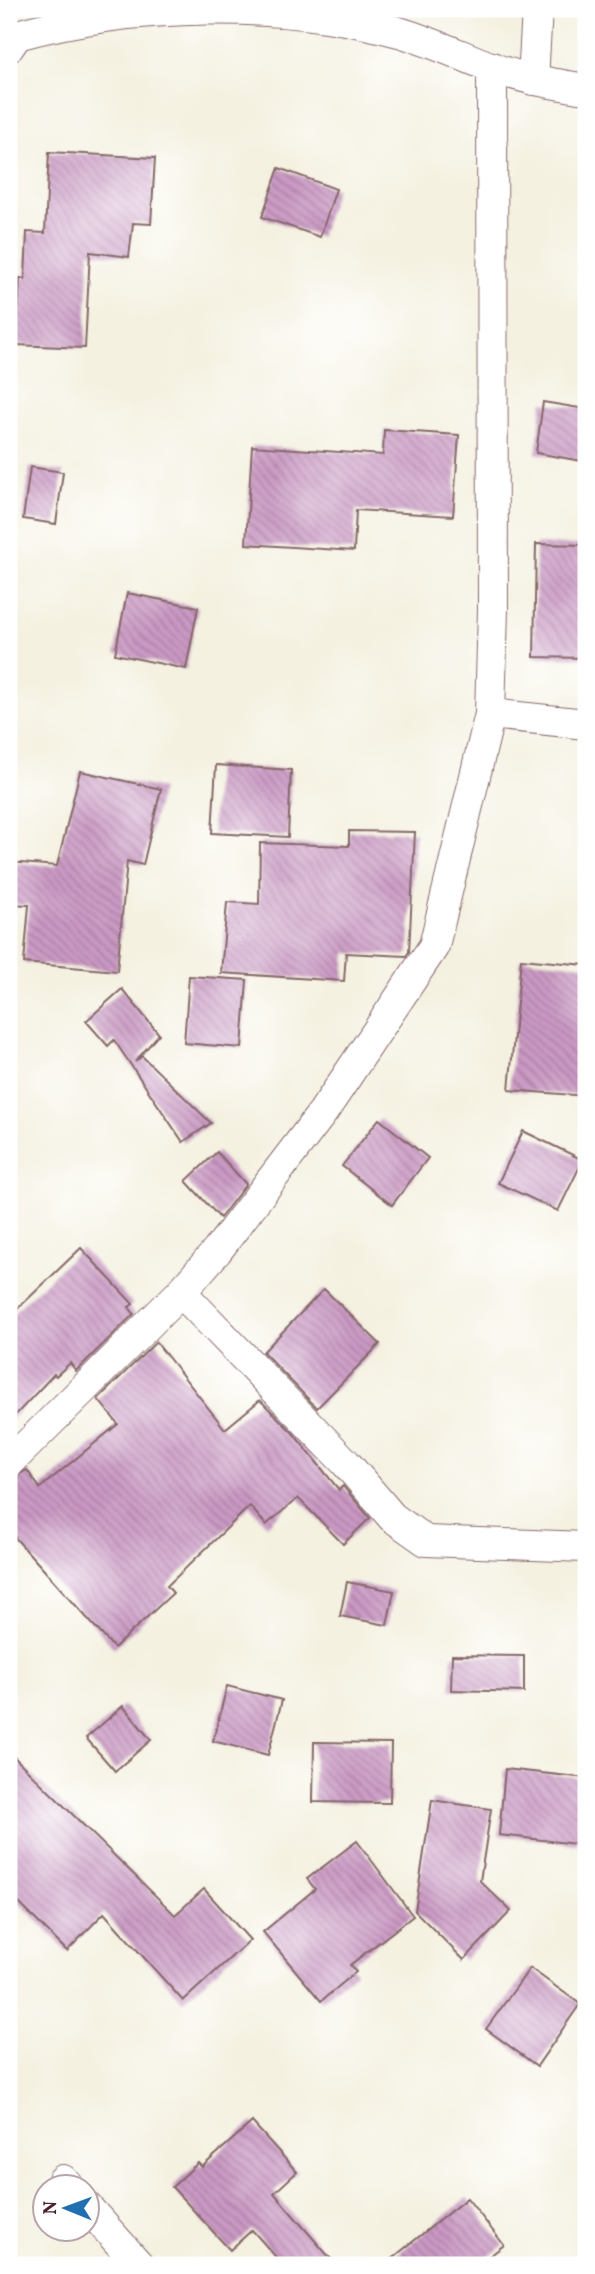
<svg xmlns="http://www.w3.org/2000/svg" width="595" height="2274" viewBox="0 0 595 2274" font-family="Vollkorn,serif">
  <style>
    .building { fill: url(#building-back-hatch) }
    .lines { fill: none; stroke-linecap: round; stroke-linejoin: round }
    .minor-casing { stroke: #86686a; stroke-width: 32 }
    .minor { stroke: #fff; stroke-width: 30 }
  </style>
  <defs>
    <pattern id="building-back-hatch" width="6" height="6" patternUnits="userSpaceOnUse" patternTransform="scale(1.75)"><rect width="6" height="6" fill="#ca99c4"/><path d="M-1 5l2 2M0 0l6 6M5-1l2 2" fill="none" stroke="#a67c9f"/></pattern>
  </defs>
  <rect width="100%" height="100%" fill="#fff"/>
  <filter id="ink" filterUnits="userSpaceOnUse"><feTurbulence type="fractalNoise" baseFrequency=".0143" numOctaves="2"/><feDisplacementMap in="SourceGraphic" scale="14" xChannelSelector="R" yChannelSelector="G"/><feConvolveMatrix kernelMatrix="1 2 1 2 8 2 1 2 1" color-interpolation-filters="sRGB"/></filter>
  <filter id="wash" filterUnits="userSpaceOnUse"><feTurbulence type="fractalNoise" baseFrequency=".00686" numOctaves="4" result="noise"/><feDisplacementMap in="SourceGraphic" scale="28" xChannelSelector="R" yChannelSelector="G"/><feGaussianBlur stdDeviation="1.57" result="paint"/><feColorMatrix in="noise" values="0 0 0 0 0 0 0 0 0 0 0 0 0 0 0 0 0 1.4 0 .05"/><feComposite in="paint" operator="in"/></filter>
  <g filter="url(#wash)">
    <rect width="100%" height="100%" fill="#f4f1e0"/>
    <g id="blocks">
      <g class="building">
        <polygon points="49,152 155,158 151,224 133,223 129,257 90,252 85,348 16,345 20,278 25,279 27,232 45,233"/>
        <polygon points="279,168 336,189 320,237 262,217"/>
        <polygon points="543,402 586,409 582,461 536,453"/>
        <polygon points="384,430 459,435 453,516 356,510 354,551 246,544 252,446 383,455"/>
        <polygon points="30,467 63,472 56,524 23,519"/>
        <polygon points="536,544 586,545 586,658 534,657"/>
        <polygon points="127,593 198,607 186,669 115,654"/>
        <polygon points="216,765 291,770 288,837 212,833"/>
        <polygon points="80,771 161,789 143,865 127,861 117,971 24,963 29,905 9,904 9,862 57,866"/>
        <polygon points="349,831 415,832 409,952 406,956 346,953 344,981 221,973 227,902 259,904 260,843 349,846"/>
        <polygon points="521,959 586,965 586,1096 509,1090"/>
        <polygon points="189,976 247,980 242,1048 184,1043"/>
        <polygon points="122,989 159,1034 135,1062 142,1056 211,1123 183,1142 114,1040 108,1046 86,1021"/>
        <polygon points="379,1119 428,1158 392,1205 342,1166"/>
        <polygon points="523,1131 583,1160 558,1211 498,1183"/>
        <polygon points="217,1152 246,1184 220,1218 186,1181"/>
        <polygon points="81,1248 133,1304 129,1307 134,1314 76,1371 70,1363 56,1376 54,1374 9,1422 9,1317"/>
        <polygon points="324,1289 380,1344 317,1408 263,1352"/>
        <polygon points="156,1342 225,1429 260,1400 293,1433 339,1490 343,1486 370,1518 343,1544 298,1498 266,1525 250,1506 167,1586 173,1593 114,1648 9,1531 9,1480 27,1470 40,1488 118,1424 98,1399"/>
        <polygon points="347,1582 394,1591 387,1625 340,1616"/>
        <polygon points="452,1655 524,1656 524,1692 451,1690"/>
        <polygon points="227,1686 282,1700 268,1755 213,1741"/>
        <polygon points="123,1706 151,1740 115,1771 86,1738"/>
        <polygon points="314,1742 391,1743 390,1803 313,1802"/>
        <polygon points="9,1752 175,1915 204,1889 250,1940 183,2001 104,1913 67,1951 9,1893"/>
        <polygon points="505,1769 586,1778 586,1833 576,1844 499,1835"/>
        <polygon points="432,1800 491,1809 480,1881 511,1911 464,1960 415,1911"/>
        <polygon points="357,1841 413,1916 350,1965 356,1972 321,2001 263,1932 315,1889 307,1879"/>
        <polygon points="530,1968 580,2004 537,2066 486,2029"/>
        <polygon points="252,2122 297,2172 274,2193 336,2265 283,2265 252,2230 230,2250 172,2187 198,2163 202,2167"/>
        <polygon points="467,2198 504,2245 478,2265 384,2265"/>
      </g>
    </g>
  </g>
  <g filter="url(#ink)">
    <use href="#blocks" fill-opacity="0" stroke="#86686a" stroke-width="2"/>
    <g class="lines">
      <defs>
        <g id="minor">
          <path d="M9,47L17,35C133,3 283,0 399,32C432,42 462,56 493,68C524,79 555,84 586,89"/>
          <polyline points="533,80 537,9"/>
          <polyline points="490,714 586,724"/>
          <polyline points="181,1292 346,1463 392,1517 426,1541 586,1547"/>
          <polyline points="9,1463 181,1292 217,1251 323,1112 434,946 490,714 493,609 492,67"/>
          <polyline points="63,2180 69,2186"/>
          <polyline points="88,2208 139,2265"/>
        </g>
      </defs>
      <use href="#minor" class="minor-casing"/>
      <use href="#minor" class="minor"/>
    </g>
  </g>
  <rect width="595" height="2274" fill="none" stroke="#fff" stroke-width="35"/>
  <g transform="translate(66 2208) rotate(271)"><circle r="33" fill="#ffffff" stroke="#b7a5aa" stroke-width="2"/>
  <path d="M0-5L12 26L0 18L-12 26Z" fill="#1f6fb2"/>
  <text y="-10" font-size="19" font-weight="bold" text-anchor="middle" fill="#4a1f2b">N</text>
  </g>
</svg>
